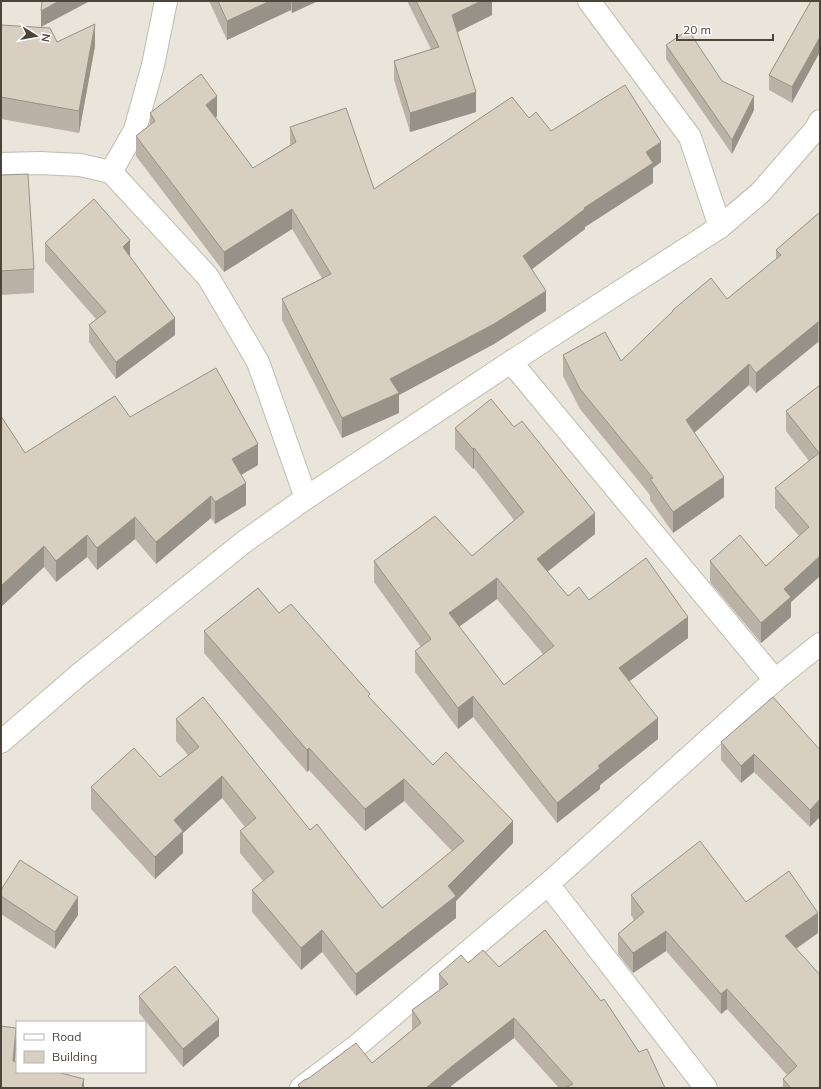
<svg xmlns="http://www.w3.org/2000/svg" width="821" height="1089" viewBox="0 0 821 1089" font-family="Mulish,sans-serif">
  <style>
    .residential { fill: #eae5da; fill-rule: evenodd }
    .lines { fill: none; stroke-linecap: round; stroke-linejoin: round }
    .minor-casing { stroke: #c2bbae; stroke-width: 24 }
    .tertiary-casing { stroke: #c2bbae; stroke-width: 24 }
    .minor { stroke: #fff; stroke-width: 22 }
    .tertiary { stroke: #fff; stroke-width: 22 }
    .wall { fill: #bab2a6; fill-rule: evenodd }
    .shaded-wall { fill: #979187 }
    .building { fill: #d8cfc1; stroke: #979187; fill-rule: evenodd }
  </style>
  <rect width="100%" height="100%" fill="#f6f3ec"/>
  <path class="residential" d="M1,1H820V1088H1ZM17,1022H145V1072H17Z"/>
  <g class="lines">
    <defs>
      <g id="minor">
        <polyline points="589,1 690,137 720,227"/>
        <polyline points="1,164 40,163 80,165 111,172 208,277 258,362 306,498"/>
        <polyline points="111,172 135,130 153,65 166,1"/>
        <polyline points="511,362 775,680"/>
        <polyline points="548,884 706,1088"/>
        <polyline points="301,1088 359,1044 548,884 775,680 820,644"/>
      </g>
      <polyline id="tertiary" points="1,742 81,673 244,542 306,498 511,362 720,227 761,192 815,130 820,121"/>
    </defs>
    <use href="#minor" class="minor-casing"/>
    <use href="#tertiary" class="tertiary-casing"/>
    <use href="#minor" class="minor"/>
    <use href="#tertiary" class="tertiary"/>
  </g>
  <g class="wall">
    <polygon points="209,1 318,1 292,13 291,10 227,40"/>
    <polygon points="407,1 492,1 492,15 457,32 476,112 410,132 394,80 394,61 431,49"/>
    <polygon points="811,1 792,103 769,90 769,75"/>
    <polygon points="1,25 57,42 95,46 79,133 1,119"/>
    <polygon points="666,45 722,81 754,110 732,154 666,59"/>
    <polygon points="150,113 217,116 216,118 253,168 290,145 290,127 374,189 529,118 551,131 661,162 653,168 653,183 585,227 585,229 532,269 546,311 494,344 399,395 399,413 342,438 282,320 282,299 322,278 292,229 224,272 136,156 136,136 150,125"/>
    <polygon points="1,175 34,269 34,293 1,295"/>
    <polygon points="820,212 820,344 818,342 756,393 749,385 694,433 724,497 673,533 650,500 650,495 580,409 563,376 563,355 621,361 673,312 673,310 727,299 776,259 776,250"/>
    <polygon points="45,243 130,258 175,335 116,379 89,342 89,325 96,319 45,261"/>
    <polygon points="820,385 820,576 791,602 791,617 761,643 710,582 710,561 766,566 799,536 775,508 775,488 809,461 786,431 786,411"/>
    <polygon points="1,416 25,453 130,417 258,465 241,475 246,505 215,524 211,518 156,564 135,539 97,570 87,557 56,582 44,567 1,607"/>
    <path d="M455,428L595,534L547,572L568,596L589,600L688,638L629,681L658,739L600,785V789L557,823L473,717L458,729L415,672V651L421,647L374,582V561L472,556L514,520L474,468L473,469L455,449ZM497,599L543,654L504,685L459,627Z"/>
    <polygon points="279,613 370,699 433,765 513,843 456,901 456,918 356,996 322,952 301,970 252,912 252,890 263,881 240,853 240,831 245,827 222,798 183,833 183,853 155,879 91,809 91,787 160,777 188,755 176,741 176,719 310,830 382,908 452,851 404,801 365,831 309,770 307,772 204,653 204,631"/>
    <polygon points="721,742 820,750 810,827 754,772 741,783 721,760"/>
    <polygon points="1,890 78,915 55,949 1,914"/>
    <polygon points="631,895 746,902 818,933 796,949 820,1088 783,1088 783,1079 787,1075 727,1009 721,1014 666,951 633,973 618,954 618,934 634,920 631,915"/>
    <polygon points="468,963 499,967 639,1052 665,1088 559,1088 514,1038 451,1086 451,1087 450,1088 298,1088 298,1085 372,1063 412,1030 412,1010 439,990 439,974"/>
    <polygon points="139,996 219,1036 183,1067 139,1013"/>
  </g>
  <g class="shaded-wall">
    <polygon points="59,1 90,1 41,27 41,11"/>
    <polygon points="270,1 291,1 291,10 227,40 227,21"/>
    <polygon points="292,1 318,1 292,13"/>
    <polygon points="481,1 492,1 492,15 452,35 452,15"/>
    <polygon points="95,24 95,46 79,133 79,111"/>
    <polygon points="820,37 820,52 792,103 792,87"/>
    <polygon points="476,92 476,112 410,132 410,113"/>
    <polygon points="217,96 217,116 206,125 206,105"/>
    <polygon points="754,96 754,110 732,154 732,140"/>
    <polygon points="661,142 661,162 653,168 653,183 585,227 585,229 523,276 523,256 584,208 646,152"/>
    <polygon points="292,209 292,229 224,272 224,252"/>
    <polygon points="130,240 130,258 123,247"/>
    <polygon points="546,291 546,311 494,344 399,395 399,413 342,438 342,418 390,379"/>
    <polygon points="175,318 175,335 116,379 116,362"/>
    <polygon points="818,322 818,342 756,393 756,373"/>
    <polygon points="749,364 749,385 686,440 686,420"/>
    <polygon points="258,444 258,465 232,480 232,459"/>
    <polygon points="474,448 474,468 473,469 473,449"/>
    <polygon points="724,477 724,497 673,533 673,512"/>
    <polygon points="246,483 246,505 215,524 215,502"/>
    <polygon points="211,496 211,518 156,564 156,542"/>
    <polygon points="595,513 595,534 537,580 537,559"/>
    <polygon points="135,517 135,539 97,570 97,548"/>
    <polygon points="87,535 87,557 56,582 56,561"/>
    <polygon points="44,546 44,567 1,607 1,586"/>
    <polygon points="820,556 820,576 791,602 791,617 761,643 761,623 784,589"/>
    <polygon points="497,578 497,599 449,634 449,613"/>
    <polygon points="688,617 688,638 619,689 619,668"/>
    <polygon points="473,696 473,717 458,729 458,708"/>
    <polygon points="658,718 658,739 600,785 600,789 557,823 557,803 598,766"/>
    <polygon points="309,748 309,770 307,772 307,750"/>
    <polygon points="754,754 754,772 741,783 741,766"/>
    <polygon points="222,776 222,798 183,833 183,853 155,879 155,857 174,820"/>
    <polygon points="404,779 404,801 365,831 365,809"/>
    <polygon points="820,799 820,817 810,827 810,810"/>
    <polygon points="513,821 513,843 456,901 456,918 356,996 356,974 448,886"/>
    <polygon points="78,897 78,915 55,949 55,932"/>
    <polygon points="818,913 818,933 785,956 785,936"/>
    <polygon points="322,930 322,952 301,970 301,948"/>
    <polygon points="666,931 666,951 633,973 633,953"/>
    <polygon points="727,989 727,1009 721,1014 721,994"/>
    <polygon points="514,1018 514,1038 451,1086 451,1087 450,1088 426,1088 451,1067"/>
    <polygon points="219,1019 219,1036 183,1067 183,1049"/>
    <polygon points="16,1028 16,1049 13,1081 13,1061"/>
    <polygon points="84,1079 84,1088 82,1086"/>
  </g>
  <g class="building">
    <polygon points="42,1 59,1 41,11"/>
    <polygon points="218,1 270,1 227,21"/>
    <polygon points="416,1 481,1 452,15 476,92 410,113 394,61 439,47"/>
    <polygon points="811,1 820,1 820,37 792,87 769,75"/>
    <polygon points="95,24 79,111 1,97 1,25 50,28 57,42"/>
    <polygon points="688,30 722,81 754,96 732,140 666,45"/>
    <polygon points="201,74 217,96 206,105 253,168 296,142 290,127 346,108 374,189 512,97 529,118 536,112 551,131 625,85 661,142 646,152 653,163 584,208 585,209 523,256 546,291 494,324 390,379 399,393 342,418 282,299 331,274 292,209 224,252 136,136 155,121 150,113"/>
    <polygon points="28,174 34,269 1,271 1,175"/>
    <polygon points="94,199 130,240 123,247 175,318 116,362 89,325 106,312 45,243"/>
    <polygon points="820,212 820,324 818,322 756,373 749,364 686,420 724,477 673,512 650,479 653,478 580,389 563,355 605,332 621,361 673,311 673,310 711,278 727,299 781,255 776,250"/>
    <polygon points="216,368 258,444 232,459 246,483 215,502 211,496 156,542 135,517 97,548 87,535 56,561 44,546 1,586 1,416 25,453 115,396 130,417"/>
    <polygon points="820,385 820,556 784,589 791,597 761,623 710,561 740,535 766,566 809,527 775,488 819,453 786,411"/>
    <path d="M491,399L514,427L522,421L595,513L537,559L568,596L579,587L589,600L646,558L688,617L619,668L658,718L598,766L600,768L557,803L473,696L458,708L415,651L431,639L374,561L435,516L472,556L524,512L474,448L473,449L455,428ZM497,578L554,646L504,685L449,613Z"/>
    <polygon points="258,588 279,613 291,604 370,694 368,696 433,765 446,752 513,821 448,886 456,896 356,974 322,930 301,948 252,890 274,872 240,831 256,818 222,776 174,820 183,831 155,857 91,787 134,748 160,777 199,747 176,719 203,697 310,830 317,824 382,908 464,841 404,779 365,809 309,748 307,750 204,631"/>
    <polygon points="773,697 820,750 820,799 810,810 754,754 741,766 721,742"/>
    <polygon points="700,841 746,902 789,871 818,913 785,936 820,975 820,1088 791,1088 783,1079 797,1066 727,989 721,994 666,931 633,953 618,934 644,912 631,895"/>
    <polygon points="20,860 78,897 55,932 1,896 1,890"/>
    <polygon points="545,930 601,1001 604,999 639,1052 647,1049 665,1088 565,1088 573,1084 514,1018 451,1067 426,1088 301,1088 298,1085 304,1080 309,1078 356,1043 372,1063 421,1023 412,1010 448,984 439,974 461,955 468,963 483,950 499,967"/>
    <polygon points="175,966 219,1019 183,1049 139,996"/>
    <polygon points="1,1026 16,1028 13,1061 17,1062 17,1072 57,1072 84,1079 82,1086 85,1088 1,1088"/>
  </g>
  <rect width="821" height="1089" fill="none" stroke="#4b4439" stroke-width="4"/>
  <rect x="16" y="1021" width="130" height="52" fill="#ffffff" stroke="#b7b4b0"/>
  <rect x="24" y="1034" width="20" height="6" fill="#ffffff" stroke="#b7b4b0"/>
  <text x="52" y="1041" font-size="12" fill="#4b4439">Road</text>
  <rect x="24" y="1051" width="20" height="12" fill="#d8cfc1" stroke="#b7b4b0"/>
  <text x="52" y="1061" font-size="12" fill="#4b4439">Building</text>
  <g transform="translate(36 36) rotate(101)" stroke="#ffffff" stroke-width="3" paint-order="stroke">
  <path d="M0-3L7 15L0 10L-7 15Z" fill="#4b4439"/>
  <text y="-6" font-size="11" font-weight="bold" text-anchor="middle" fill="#4b4439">N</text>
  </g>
  <path d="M677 34v6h96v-6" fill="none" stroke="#4b4439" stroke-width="2"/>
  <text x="683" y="34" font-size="12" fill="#4b4439" stroke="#ffffff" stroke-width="3" paint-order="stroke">20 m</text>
</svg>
